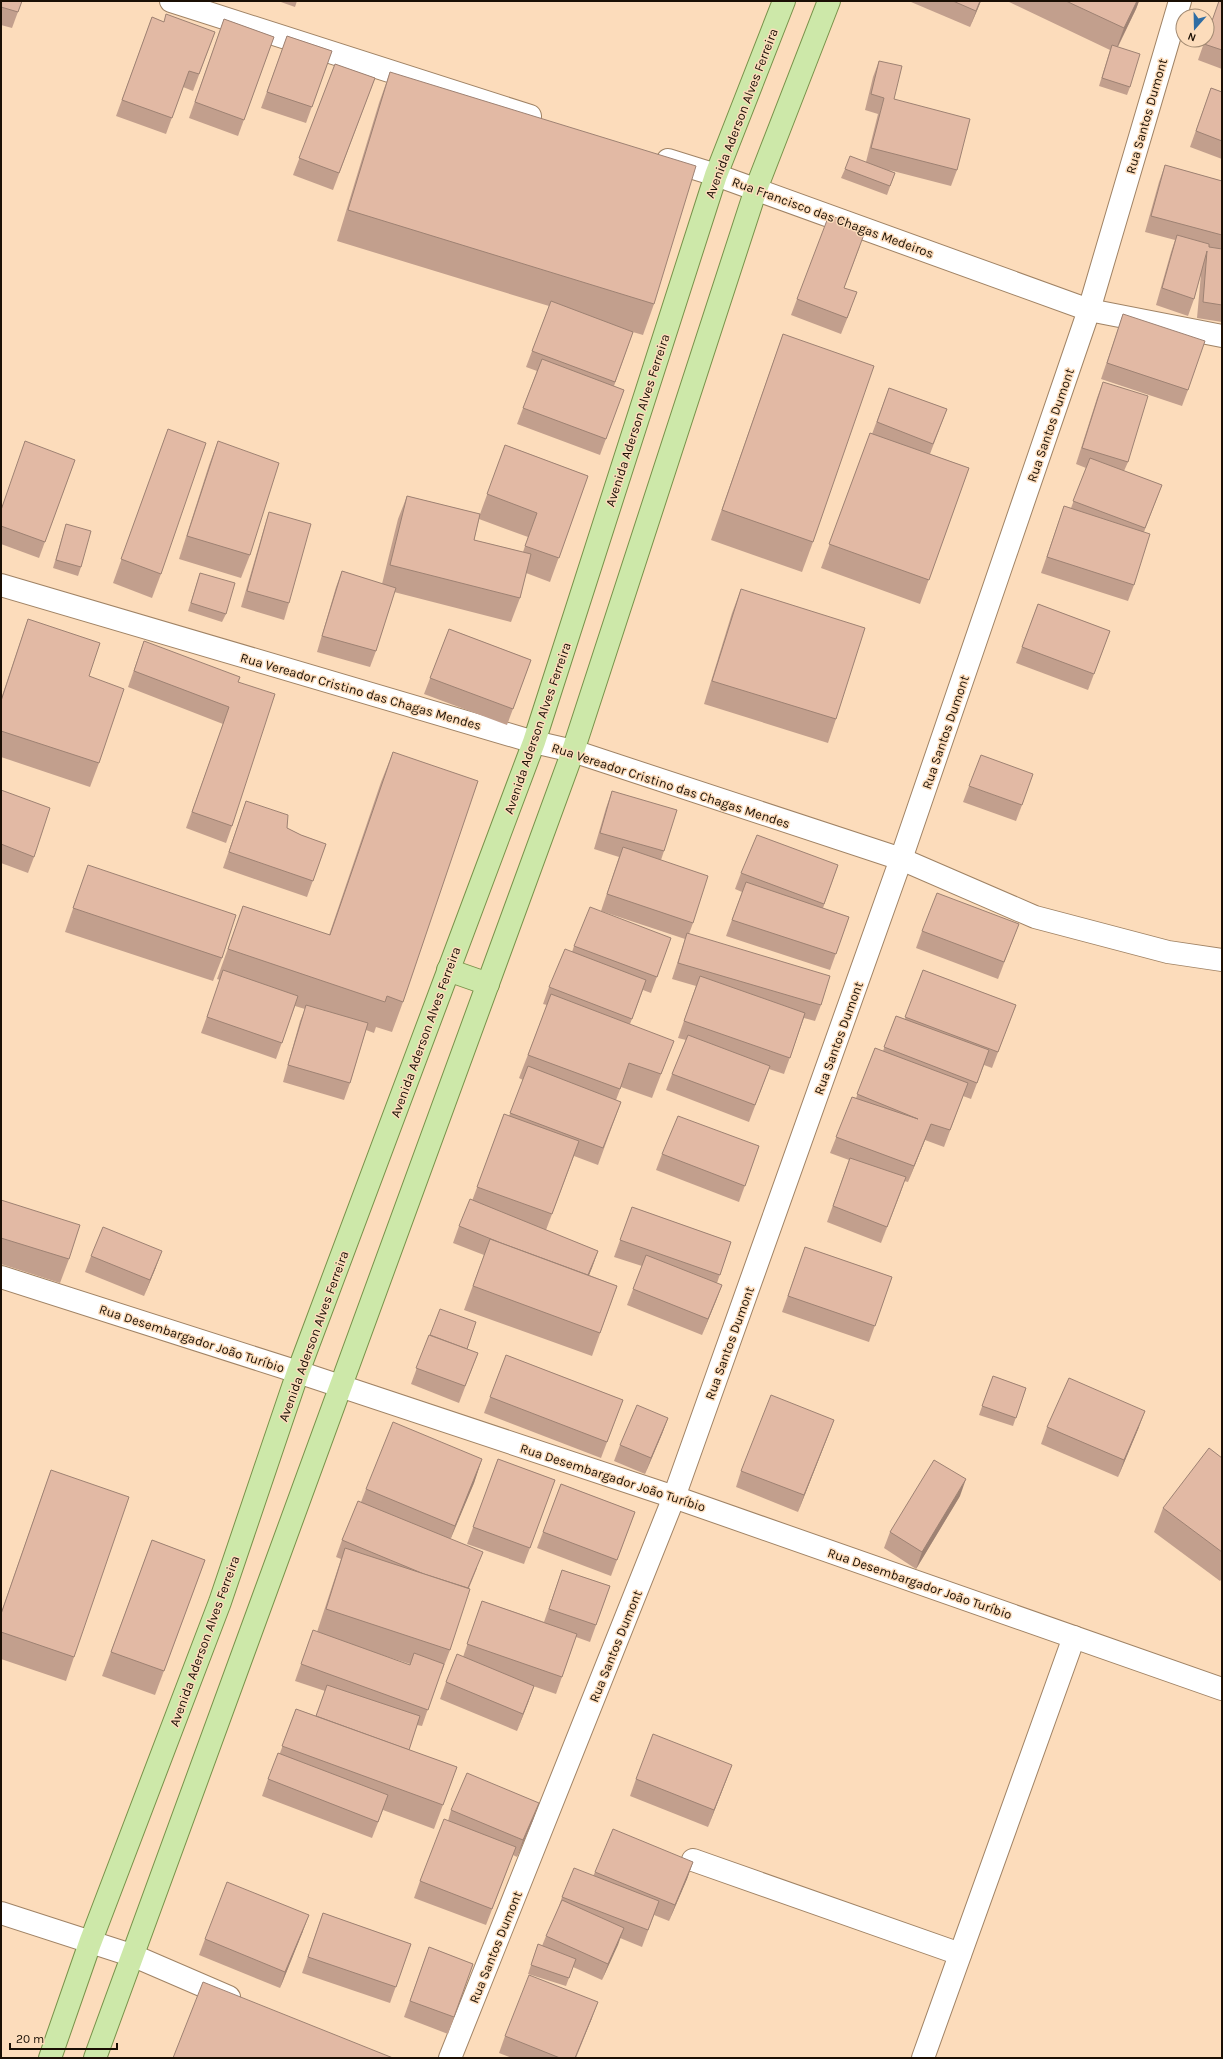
<svg xmlns="http://www.w3.org/2000/svg" width="1223" height="2059" viewBox="0 0 1223 2059" font-family="Karla,sans-serif">
  <style>
    .lines { fill: none; stroke-linecap: round; stroke-linejoin: round }
    .minor-casing { stroke: #a08365; stroke-width: 24 }
    .major-casing { stroke: #78924a; stroke-width: 24 }
    .minor { stroke: #fff; stroke-width: 22 }
    .major { stroke: #cde8a9; stroke-width: 22 }
    .wall { fill: #c29f8d; fill-rule: evenodd }
    .shaded-wall { fill: #9e8273 }
    .building { fill: #e2b9a4; stroke: #9e8273 }
    .labels { text-anchor: middle; stroke-width: 3; stroke-linejoin: round; paint-order: stroke }
    .street-label { font-size: 13px; fill: #1a0f04; stroke: #fcdcbb }
  </style>
  <rect width="100%" height="100%" fill="#fcdcbb"/>
  <g class="lines">
    <defs>
      <g id="minor">
        <polyline points="171,1 530,116"/>
        <polyline points="668,160 716,175 1089,310 1222,336"/>
        <polyline points="1,585 534,742 573,751 901,859 1035,917 1168,952 1222,960"/>
        <polyline points="1,1277 298,1372 674,1497 1222,1689"/>
        <polyline points="693,1860 960,1954"/>
        <polyline points="1,1913 134,1956 229,1997"/>
        <polyline points="450,2058 674,1497 901,859 1089,310 1180,1"/>
        <polyline points="923,2058 1074,1637"/>
      </g>
      <g id="major">
        <polyline points="448,970 488,984"/>
        <polyline points="50,2058 90,1943 220,1602 298,1372 534,742 716,175 784,1"/>
        <polyline points="95,2058 573,751 756,189 829,1"/>
      </g>
    </defs>
    <use href="#minor" class="minor-casing"/>
    <use href="#major" class="major-casing"/>
    <use href="#minor" class="minor"/>
    <use href="#major" class="major"/>
  </g>
  <g class="wall">
    <polygon points="1,1 22,1 12,28 1,25"/>
    <polygon points="278,1 297,1 295,7"/>
    <polygon points="911,1 981,1 970,27 911,2"/>
    <polygon points="1007,1 1139,1 1136,9 1118,47 1130,87 1127,95 1099,86 1110,50"/>
    <polygon points="1222,1 1222,69 1198,60 1205,40"/>
    <polygon points="152,17 164,22 215,32 193,91 183,87 166,134 116,116"/>
    <polygon points="224,19 274,37 238,136 189,118"/>
    <polygon points="287,36 332,51 306,123 261,108"/>
    <polygon points="879,61 894,99 957,170 951,186 889,170 895,173 887,195 841,178 845,169 866,162 878,114 865,110 873,77"/>
    <polygon points="335,64 375,78 333,190 293,175"/>
    <polygon points="390,72 654,304 643,335 626,330 633,332 614,386 624,390 600,455 517,424 537,371 526,367 549,306 337,241 379,103"/>
    <polygon points="1211,88 1222,92 1222,159 1190,147"/>
    <polygon points="1165,165 1222,181 1222,322 1197,318 1201,274 1194,299 1188,316 1156,305 1171,252 1175,240 1145,232 1159,182"/>
    <polygon points="860,246 844,288 851,309 841,334 791,315 797,299"/>
    <polygon points="1123,314 1188,390 1182,406 1101,379"/>
    <polygon points="783,334 813,542 802,572 711,540"/>
    <polygon points="1103,382 1128,462 1124,471 1162,485 1144,532 1134,585 1128,601 1041,573 1064,506 1071,508 1086,468 1076,464 1097,398"/>
    <polygon points="889,388 947,409 930,454 969,468 920,604 821,568 870,433 872,434"/>
    <polygon points="168,429 161,574 152,598 113,583"/>
    <polygon points="218,441 250,555 241,578 179,559 209,465"/>
    <path d="M505,445L588,476L550,582L526,573L520,598L511,622L394,592L376,651L370,667L317,652L336,587L342,571L382,584L398,519L407,496L480,514ZM479,519L528,537L523,552L474,540Z"/>
    <polygon points="75,460 39,558 1,544 1,509"/>
    <polygon points="269,512 289,603 284,620 241,607 264,528"/>
    <polygon points="66,524 81,567 78,576 53,568"/>
    <polygon points="200,573 226,614 222,622 188,611"/>
    <polygon points="741,589 836,719 828,743 704,704 732,613"/>
    <polygon points="1038,604 1110,631 1088,690 1016,663"/>
    <polygon points="28,619 89,676 99,763 90,787 1,757 1,699"/>
    <polygon points="449,629 531,660 507,725 424,694"/>
    <polygon points="144,641 238,682 232,826 226,843 186,828 223,724 128,687"/>
    <polygon points="393,752 403,1002 392,1032 376,1027 374,1033 366,1030 350,1083 344,1100 283,1082 300,1021 305,1009 295,1006 276,1059 201,1033 220,980 217,979 243,906 329,935 381,782"/>
    <polygon points="969,786 1022,805 1016,821 963,802"/>
    <polygon points="1,790 34,857 28,873 1,863"/>
    <polygon points="612,791 664,851 661,860 693,923 689,934 821,1005 815,1021 804,1018 784,1074 769,1069 749,1122 666,1090 672,1074 686,1040 678,1038 696,986 672,979 685,939 601,911 619,857 594,849 606,808"/>
    <polygon points="246,801 287,828 301,835 326,844 307,897 223,868"/>
    <polygon points="88,865 222,958 213,981 65,932"/>
    <polygon points="838,865 823,908 849,917 830,970 726,936 742,892 735,889 741,873"/>
    <polygon points="1019,924 998,979 916,948 922,931"/>
    <polygon points="671,938 651,993 643,990 630,1024 665,1064 652,1098 621,1087 616,1100 621,1102 598,1165 574,1156 546,1230 598,1251 589,1275 617,1286 592,1356 464,1310 484,1255 453,1243 459,1226 472,1201 504,1114 509,1116 523,1080 519,1078 547,1005 543,1004 549,987 572,952 574,946"/>
    <polygon points="923,970 1016,1005 992,1068 984,1065 971,1099 963,1096 944,1147 925,1140 908,1182 904,1181 881,1243 827,1222 849,1160 830,1153 852,1097 856,1098 875,1048 883,1051 896,1016 905,1019"/>
    <polygon points="759,1146 739,1202 656,1170 662,1154"/>
    <polygon points="1,1200 69,1259 60,1283 1,1264"/>
    <polygon points="632,1207 731,1242 717,1283 722,1285 702,1335 627,1305 642,1266 614,1257"/>
    <polygon points="805,1247 892,1277 869,1342 782,1312"/>
    <polygon points="91,1256 156,1267 144,1296 85,1272"/>
    <polygon points="429,1335 478,1353 459,1403 411,1384"/>
    <polygon points="506,1355 623,1400 601,1458 484,1413"/>
    <polygon points="993,1376 1026,1388 1013,1426 979,1415"/>
    <polygon points="668,1418 662,1434 645,1474 614,1461 620,1445"/>
    <polygon points="834,1420 798,1512 736,1487 741,1471"/>
    <polygon points="1047,1427 1139,1427 1118,1477 1041,1444"/>
    <polygon points="1222,1458 1222,1579 1220,1581 1154,1532 1163,1508"/>
    <path d="M482,1459L474,1483L450,1539L477,1568L469,1588L450,1650L441,1674H440L422,1726L417,1725L409,1750L457,1767L434,1829L383,1810L372,1838L262,1796L268,1779L280,1753L296,1709L316,1716L325,1691L295,1681L313,1630L317,1632L341,1559L336,1557L342,1540L361,1502L366,1489ZM370,1651L410,1664V1665Z"/>
    <polygon points="498,1459 555,1480 524,1564 467,1544"/>
    <polygon points="51,1470 74,1657 66,1681 1,1659 1,1613"/>
    <polygon points="561,1484 635,1512 611,1576 537,1548"/>
    <polygon points="960,1496 916,1569 884,1548 890,1532"/>
    <polygon points="152,1540 205,1560 155,1695 102,1676"/>
    <polygon points="562,1570 610,1586 590,1642 576,1637 556,1694 533,1686 534,1686 517,1731 440,1699 446,1682 463,1657 482,1601 544,1622"/>
    <polygon points="732,1765 708,1827 630,1796 636,1779"/>
    <polygon points="451,1810 533,1820 517,1857 513,1855 486,1925 414,1898 420,1881 448,1821"/>
    <polygon points="693,1862 687,1879 669,1921 654,1915 642,1947 620,1938 602,1980 573,1967 566,1986 528,1974 538,1944 542,1946 546,1936 557,1912 562,1897 593,1876 595,1872"/>
    <polygon points="323,1913 411,1944 390,2003 302,1973"/>
    <polygon points="303,1931 280,1988 199,1955 205,1939"/>
    <polygon points="429,1947 473,1964 448,2034 404,2017"/>
    <polygon points="592,2018 576,2058 512,2058 499,2053 505,2036"/>
  </g>
  <g class="shaded-wall">
    <polygon points="980,1 981,1 970,27 976,11"/>
    <polygon points="1137,1 1139,1 1136,9 1115,52 1124,28"/>
    <polygon points="931,1124 925,1140 908,1182 914,1166"/>
    <polygon points="906,1177 900,1194 881,1243 887,1227"/>
    <polygon points="162,1251 156,1267 144,1296 150,1280"/>
    <polygon points="598,1251 592,1268 581,1294 587,1278"/>
    <polygon points="722,1285 716,1301 702,1335 708,1319"/>
    <polygon points="1145,1411 1139,1427 1118,1477 1124,1460"/>
    <polygon points="668,1418 662,1434 645,1474 651,1458"/>
    <polygon points="834,1420 828,1436 798,1512 804,1495"/>
    <polygon points="482,1459 474,1483 446,1550 455,1526"/>
    <polygon points="966,1479 960,1496 916,1569 922,1552"/>
    <polygon points="534,1686 528,1703 517,1731 523,1714"/>
    <polygon points="732,1765 726,1781 708,1827 714,1810"/>
    <polygon points="539,1803 533,1820 517,1857 523,1840"/>
    <polygon points="693,1862 687,1879 669,1921 675,1905"/>
    <polygon points="309,1915 303,1931 280,1988 285,1972"/>
    <polygon points="624,1928 618,1945 602,1980 608,1964"/>
    <polygon points="598,2002 592,2018 575,2058"/>
  </g>
  <g class="building">
    <polygon points="1,1 22,1 18,12 1,7"/>
    <polygon points="953,1 980,1 976,11"/>
    <polygon points="1066,1 1137,1 1124,28"/>
    <polygon points="1219,1 1222,1 1222,50 1204,44 1205,40 1207,40 1207,35"/>
    <polygon points="166,14 215,32 199,74 189,71 172,118 122,100 152,17 164,22"/>
    <polygon points="224,19 274,37 244,120 195,102"/>
    <polygon points="287,36 332,51 312,107 267,92"/>
    <polygon points="1112,45 1140,54 1130,87 1102,78"/>
    <polygon points="879,61 902,66 894,99 970,119 957,170 871,148 884,98 871,94"/>
    <polygon points="335,64 375,78 339,173 299,158"/>
    <polygon points="390,72 696,166 654,304 348,210"/>
    <polygon points="1211,88 1222,92 1222,141 1196,131"/>
    <polygon points="850,156 895,173 890,186 845,169"/>
    <polygon points="1165,165 1222,181 1222,235 1151,216"/>
    <polygon points="829,215 866,229 844,288 857,292 847,318 797,299"/>
    <polygon points="1177,235 1209,244 1209,247 1222,249 1222,305 1203,302 1207,251 1194,299 1162,288"/>
    <polygon points="551,301 633,332 615,382 532,351"/>
    <polygon points="1123,314 1205,341 1188,390 1107,363"/>
    <polygon points="783,334 874,366 813,542 722,510"/>
    <polygon points="542,359 624,390 606,439 523,408"/>
    <polygon points="1103,382 1148,396 1128,462 1082,448"/>
    <polygon points="889,388 947,409 933,444 877,422"/>
    <polygon points="168,429 206,443 161,574 121,559"/>
    <polygon points="870,433 969,468 929,580 829,544"/>
    <polygon points="25,441 75,460 45,542 1,526 1,510"/>
    <polygon points="218,441 279,463 250,555 187,536"/>
    <polygon points="505,445 588,476 559,558 525,546 537,513 487,494"/>
    <polygon points="1090,458 1162,485 1145,528 1073,501"/>
    <polygon points="407,496 480,514 474,540 531,554 520,598 390,565"/>
    <polygon points="1064,506 1150,534 1134,585 1047,557"/>
    <polygon points="269,512 311,524 289,603 247,591"/>
    <polygon points="66,524 91,531 81,567 56,560"/>
    <polygon points="342,571 396,588 376,651 322,636"/>
    <polygon points="200,573 235,583 226,614 191,603"/>
    <polygon points="741,589 865,628 836,719 712,681"/>
    <polygon points="1038,604 1110,631 1094,674 1022,647"/>
    <polygon points="28,619 100,643 89,676 124,689 99,763 1,731 1,701"/>
    <polygon points="449,629 531,660 513,709 430,678"/>
    <polygon points="144,641 240,677 238,682 275,694 232,826 192,812 229,707 134,671"/>
    <polygon points="393,752 478,781 403,1002 387,996 385,1002 228,949 243,906 330,935"/>
    <polygon points="981,755 1033,774 1022,805 969,786"/>
    <polygon points="1,790 50,808 34,857 1,844"/>
    <polygon points="612,791 677,810 664,851 600,833"/>
    <polygon points="246,801 288,815 287,828 301,835 326,844 313,881 229,852"/>
    <polygon points="757,835 838,865 824,904 741,873"/>
    <polygon points="623,847 708,876 693,923 607,894"/>
    <polygon points="88,865 236,915 222,958 73,908"/>
    <polygon points="746,882 849,917 836,954 732,920"/>
    <polygon points="937,893 1019,924 1004,962 922,931"/>
    <polygon points="590,907 671,938 657,977 574,946"/>
    <polygon points="687,933 830,976 821,1005 678,963"/>
    <polygon points="565,949 646,980 632,1019 549,987"/>
    <polygon points="223,970 298,996 282,1043 207,1017"/>
    <polygon points="923,970 1016,1005 998,1052 905,1017"/>
    <polygon points="700,976 805,1013 790,1058 684,1021"/>
    <polygon points="551,994 674,1041 661,1074 629,1063 620,1089 528,1055"/>
    <polygon points="306,1005 368,1023 350,1083 288,1065"/>
    <polygon points="896,1016 989,1050 977,1083 884,1047"/>
    <polygon points="688,1035 770,1066 755,1105 672,1074"/>
    <polygon points="875,1048 968,1083 950,1130 931,1124 914,1166 836,1137 852,1097 918,1119 857,1094"/>
    <polygon points="528,1066 621,1102 603,1148 510,1113"/>
    <polygon points="504,1114 579,1141 552,1214 477,1187"/>
    <polygon points="678,1116 759,1146 745,1186 662,1154"/>
    <polygon points="850,1158 906,1177 887,1227 833,1206"/>
    <polygon points="470,1199 598,1251 588,1275 501,1243 459,1226"/>
    <polygon points="1,1200 80,1225 69,1259 1,1238"/>
    <polygon points="632,1207 731,1242 720,1275 620,1240"/>
    <polygon points="103,1227 162,1251 150,1280 91,1256"/>
    <polygon points="490,1239 617,1286 600,1333 473,1286"/>
    <polygon points="805,1247 892,1277 875,1326 788,1296"/>
    <polygon points="646,1255 722,1285 708,1319 633,1289"/>
    <polygon points="440,1309 476,1322 467,1349 430,1335"/>
    <polygon points="429,1335 478,1353 465,1386 416,1368"/>
    <polygon points="506,1355 623,1400 607,1442 490,1397"/>
    <polygon points="993,1376 1026,1388 1016,1418 982,1406"/>
    <polygon points="1069,1378 1145,1411 1124,1460 1047,1427"/>
    <polygon points="771,1395 834,1420 804,1495 741,1471"/>
    <polygon points="637,1405 668,1418 651,1458 620,1445"/>
    <polygon points="393,1422 482,1459 455,1526 366,1489"/>
    <polygon points="1209,1448 1222,1458 1222,1552 1163,1508"/>
    <polygon points="498,1459 555,1480 530,1548 473,1527"/>
    <polygon points="934,1460 966,1479 922,1552 890,1532"/>
    <polygon points="51,1470 129,1497 74,1657 1,1632 1,1614"/>
    <polygon points="561,1484 635,1512 617,1560 543,1532"/>
    <polygon points="358,1501 483,1552 468,1588 424,1574 342,1540"/>
    <polygon points="152,1540 205,1560 164,1671 111,1652"/>
    <polygon points="345,1548 470,1589 450,1650 326,1609"/>
    <polygon points="562,1570 610,1586 596,1625 549,1609"/>
    <polygon points="482,1601 577,1634 562,1677 467,1644"/>
    <polygon points="313,1630 410,1665 414,1653 444,1664 428,1710 301,1664"/>
    <polygon points="457,1654 534,1686 523,1714 446,1682"/>
    <polygon points="327,1685 420,1716 409,1750 316,1716"/>
    <polygon points="296,1709 457,1767 443,1805 282,1746"/>
    <polygon points="653,1734 732,1765 714,1810 636,1779"/>
    <polygon points="278,1753 388,1795 378,1822 268,1779"/>
    <polygon points="467,1773 539,1803 523,1840 451,1810"/>
    <polygon points="444,1819 516,1847 492,1909 420,1881"/>
    <polygon points="613,1829 693,1862 675,1905 595,1872"/>
    <polygon points="574,1868 659,1901 648,1930 562,1897"/>
    <polygon points="227,1882 309,1915 285,1972 205,1939"/>
    <polygon points="562,1900 624,1928 608,1964 546,1936"/>
    <polygon points="323,1913 411,1944 396,1987 308,1957"/>
    <polygon points="538,1944 576,1959 569,1978 531,1965"/>
    <polygon points="429,1947 473,1964 454,2017 410,2001"/>
    <polygon points="529,1975 598,2002 575,2058 560,2058 505,2036"/>
    <polygon points="203,1982 393,2058 173,2058"/>
  </g>
  <g class="labels">
    <g class="street-label">
      <text transform="translate(741 113) rotate(-69)" y="5">Avenida Aderson Alves Ferreira</text>
      <text transform="translate(1146 116) rotate(-74)" y="5">Rua Santos Dumont</text>
      <text transform="translate(833 217) rotate(20)" y="5">Rua Francisco das Chagas Medeiros</text>
      <text transform="translate(637 420) rotate(-72)" y="5">Avenida Aderson Alves Ferreira</text>
      <text transform="translate(1050 425) rotate(-71)" y="5">Rua Santos Dumont</text>
      <text transform="translate(361 691) rotate(16)" y="5">Rua Vereador Cristino das Chagas Mendes</text>
      <text transform="translate(537 728) rotate(-71)" y="5">Avenida Aderson Alves Ferreira</text>
      <text transform="translate(945 732) rotate(-71)" y="5">Rua Santos Dumont</text>
      <text transform="translate(671 785) rotate(18)" y="5">Rua Vereador Cristino das Chagas Mendes</text>
      <text transform="translate(425 1032) rotate(-70)" y="5">Avenida Aderson Alves Ferreira</text>
      <text transform="translate(838 1038) rotate(-70)" y="5">Rua Santos Dumont</text>
      <text transform="translate(313 1336) rotate(-70)" y="5">Avenida Aderson Alves Ferreira</text>
      <text transform="translate(192 1338) rotate(18)" y="5">Rua Desembargador João Turíbio</text>
      <text transform="translate(729 1343) rotate(-70)" y="5">Rua Santos Dumont</text>
      <text transform="translate(613 1477) rotate(18)" y="5">Rua Desembargador João Turíbio</text>
      <text transform="translate(920 1583) rotate(19)" y="5">Rua Desembargador João Turíbio</text>
      <text transform="translate(204 1641) rotate(-70)" y="5">Avenida Aderson Alves Ferreira</text>
      <text transform="translate(615 1646) rotate(-68)" y="5">Rua Santos Dumont</text>
      <text transform="translate(495 1947) rotate(-68)" y="5">Rua Santos Dumont</text>
    </g>
  </g>
  <rect width="1223" height="2059" fill="none" stroke="#1a0f04" stroke-width="4"/>
  <g transform="translate(1195 28) rotate(200)"><circle r="19" fill="#fcdcbb" stroke="#a28a72"/>
  <path d="M0-3L7 15L0 10L-7 15Z" fill="#2f6da4"/>
  <text y="-6" font-size="11" font-weight="bold" text-anchor="middle" fill="#1a0f04">N</text>
  </g>
  <path d="M10 2043v6h107v-6" fill="none" stroke="#1a0f04" stroke-width="2"/>
  <text x="16" y="2043" font-size="12" fill="#1a0f04" stroke="#fcdcbb" stroke-width="3" paint-order="stroke">20 m</text>
</svg>
